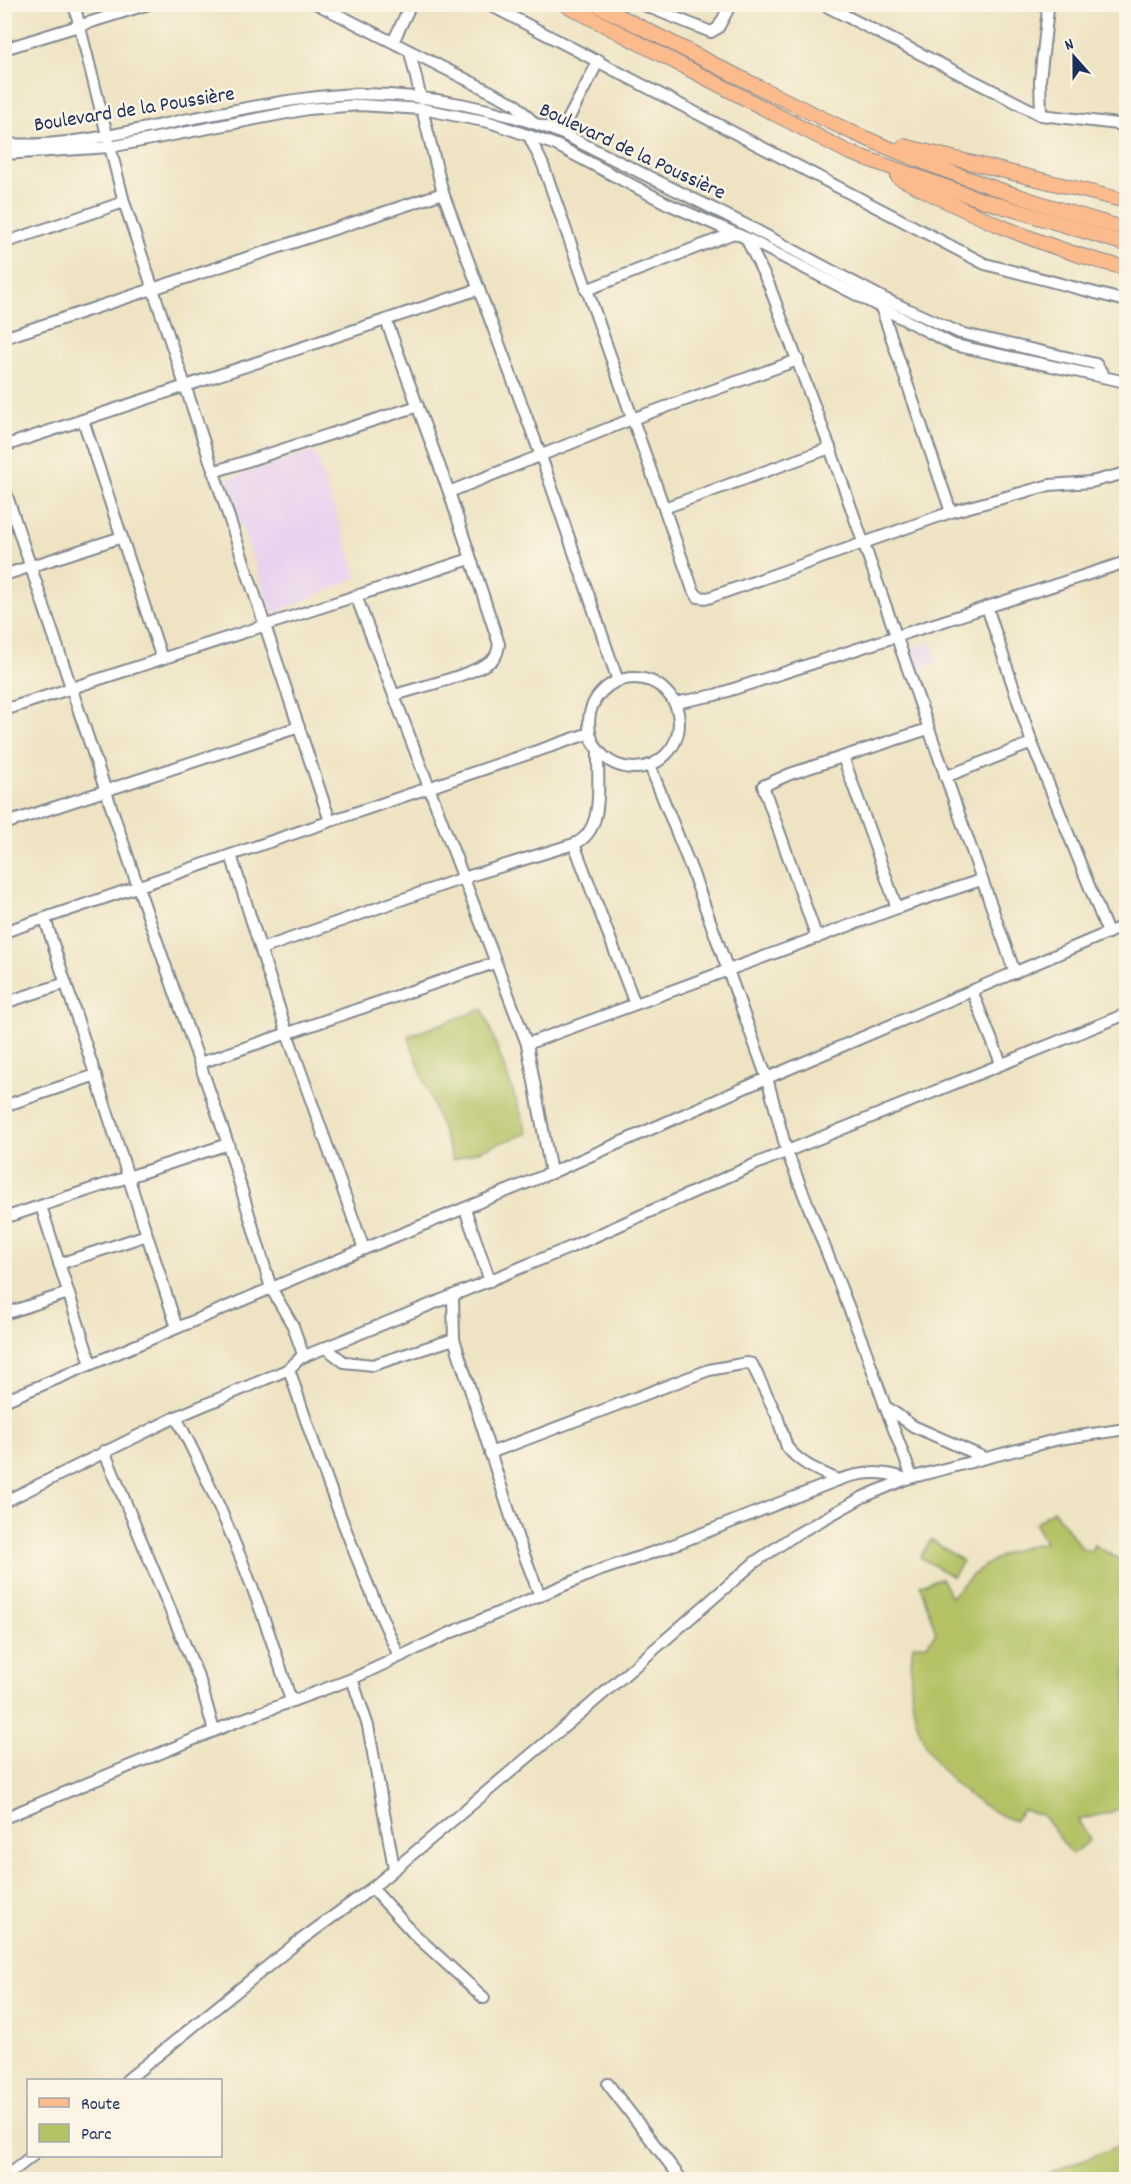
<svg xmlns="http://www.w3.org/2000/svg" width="1131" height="2184" viewBox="0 0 1131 2184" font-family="Dekko,sans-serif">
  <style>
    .built { fill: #e7d2ef }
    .green { fill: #b4c265; stroke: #687862; stroke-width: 1.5 }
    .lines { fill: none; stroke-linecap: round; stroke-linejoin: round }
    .minor-casing { stroke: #848990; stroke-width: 14 }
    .major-casing { stroke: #848990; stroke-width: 16 }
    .minor { stroke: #fff; stroke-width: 10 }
    .major { stroke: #fbbb8c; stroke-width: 14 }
    .labels { text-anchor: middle; stroke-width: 5; stroke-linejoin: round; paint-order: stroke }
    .street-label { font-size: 21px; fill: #1b2f5e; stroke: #fcf5e5 }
  </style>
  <rect width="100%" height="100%" fill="#fcf5e5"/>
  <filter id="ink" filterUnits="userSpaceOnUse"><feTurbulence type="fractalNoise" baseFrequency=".0167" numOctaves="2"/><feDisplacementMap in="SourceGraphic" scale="12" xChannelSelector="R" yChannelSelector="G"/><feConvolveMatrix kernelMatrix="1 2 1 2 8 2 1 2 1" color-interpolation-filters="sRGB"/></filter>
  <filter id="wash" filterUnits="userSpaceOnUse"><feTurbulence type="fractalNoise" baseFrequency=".008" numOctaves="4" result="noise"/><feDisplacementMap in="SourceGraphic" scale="24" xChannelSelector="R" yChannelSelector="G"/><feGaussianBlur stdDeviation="1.35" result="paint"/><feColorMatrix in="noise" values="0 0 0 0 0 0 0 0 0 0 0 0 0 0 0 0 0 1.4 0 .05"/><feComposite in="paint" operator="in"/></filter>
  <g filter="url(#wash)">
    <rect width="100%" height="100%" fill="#eee3c2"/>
    <g class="built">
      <polygon points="314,451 358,577 273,614 225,480"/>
      <polygon points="931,642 938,664 918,671 911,648"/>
    </g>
    <g class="green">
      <polygon points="483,1009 528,1133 453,1160 408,1036"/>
      <path d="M1053,1510L1083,1549L1091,1551L1094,1545L1126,1563V1805L1111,1812L1078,1820L1090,1840L1072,1854L1042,1815L1023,1810L1014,1821C936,1788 901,1729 913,1645H927L936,1632L920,1585L941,1578L951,1597C978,1566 1004,1548 1045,1543L1035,1524Z"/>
      <polygon points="931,1540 963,1561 953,1577 920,1557"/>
      <polygon points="1126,2143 1126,2179 1045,2179 1043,2175"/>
    </g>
  </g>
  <g filter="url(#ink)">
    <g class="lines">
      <defs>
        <g id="minor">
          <polyline points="74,4 124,202 330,821"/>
          <polyline points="317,4 515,104 532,121"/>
          <polyline points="488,4 985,264 1126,301"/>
          <polyline points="641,4 711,32 718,28 731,4"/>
          <polyline points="822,4 1041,115 1126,125"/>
          <polyline points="1039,4 1048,9 1040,80 1041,115"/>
          <polyline points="393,42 411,4"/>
          <polyline points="4,49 149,4"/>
          <polyline points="410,52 421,99"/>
          <polyline points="422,109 443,193 541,456 618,681"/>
          <polyline points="561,133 599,60"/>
          <polyline points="529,136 543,165 693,590 698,597 708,598 951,512 1050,485 1091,482 1126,473"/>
          <path d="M4,144C66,148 130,131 189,119C241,109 308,95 361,94C427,94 500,109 561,133L750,227L883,298L960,333L1096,364L1105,377"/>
          <polyline points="4,154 110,147 308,109 360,105 422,109 489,122 556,145 668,204 746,238 954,345 1126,382"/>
          <polyline points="746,238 769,285 830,448 1015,973"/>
          <polyline points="4,243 124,202"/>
          <polyline points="586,290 734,233"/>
          <polyline points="882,310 951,512"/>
          <path d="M386,320L449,492L499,644C498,651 497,656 492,660C474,675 419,687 395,695"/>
          <polyline points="4,338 443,193"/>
          <polyline points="83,420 162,659"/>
          <polyline points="4,446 479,289"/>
          <polyline points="213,472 418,406"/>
          <polyline points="4,487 138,887 228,1144 271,1288 293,1326 304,1357"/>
          <polyline points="449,492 632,419 798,360"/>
          <polyline points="664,508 830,448"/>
          <polyline points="4,575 122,537"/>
          <polyline points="356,596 527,1044 551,1173"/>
          <polyline points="987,607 1032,743 1108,933"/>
          <circle cx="634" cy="723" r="45"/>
          <polyline points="675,703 715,695 1126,562"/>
          <polyline points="4,710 470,559"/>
          <polyline points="843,757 897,908"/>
          <polyline points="650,766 692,871 767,1078 787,1152 864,1346 885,1406 913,1426 983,1457"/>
          <polyline points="945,777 1032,743"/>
          <polyline points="4,824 299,727"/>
          <path d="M574,844C606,831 597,781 598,751"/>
          <polyline points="231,855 287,1033 364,1249"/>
          <polyline points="45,919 177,1328"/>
          <polyline points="4,932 590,733"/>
          <polyline points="817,938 763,786 790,774 928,729"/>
          <polyline points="261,949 463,878 574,844 635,1004"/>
          <polyline points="972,991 1001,1063"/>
          <polyline points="4,1003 66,983"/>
          <polyline points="527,1044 897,908 981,880"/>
          <polyline points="200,1063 494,963"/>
          <polyline points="4,1106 96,1075"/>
          <polyline points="41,1206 91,1364"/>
          <polyline points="465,1209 490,1281"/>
          <polyline points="4,1218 228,1144"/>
          <polyline points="59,1264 147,1235"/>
          <polyline points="453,1297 454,1339 518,1539 540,1596"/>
          <polyline points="4,1314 68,1293"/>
          <polyline points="326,1348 344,1362 373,1365 454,1339"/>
          <path d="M289,1369C320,1465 357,1565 399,1656"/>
          <polyline points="4,1401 364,1249 551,1173 767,1078 1126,925"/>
          <polyline points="885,1406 912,1477"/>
          <path d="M176,1417C224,1509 261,1602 291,1701"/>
          <polyline points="104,1451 200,1681 214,1731"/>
          <path d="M490,1453L709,1370L747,1363L752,1364L777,1416L787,1447C800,1464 819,1471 838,1480"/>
          <polyline points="4,1502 176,1417 289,1369 300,1358 571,1247 758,1163 1126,1014"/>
          <polyline points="352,1679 368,1726 394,1868"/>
          <path d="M4,1818L238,1721L352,1679L450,1633L598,1571L663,1549L838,1480C862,1472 882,1470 906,1479"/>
          <polyline points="372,1888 414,1934 484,1998"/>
          <polyline points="127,2080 294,1945 372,1888 589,1706 755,1562 795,1535 863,1497 906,1479 1059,1439 1126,1429"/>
          <polyline points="608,2084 682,2180"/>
          <polyline points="4,2178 32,2156"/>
        </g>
        <g id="major">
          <polyline points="564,4 848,152 982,200 1126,244"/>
          <path d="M595,4C682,47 768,94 856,134C944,173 1034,203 1126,229"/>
          <polyline points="904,146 1126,201"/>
          <path d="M898,177C972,215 1045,249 1126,268"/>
        </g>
      </defs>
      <use href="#minor" class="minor-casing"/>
      <use href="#major" class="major-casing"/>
      <use href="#minor" class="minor"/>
      <use href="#major" class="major"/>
    </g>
  </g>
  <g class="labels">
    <g class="street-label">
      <text transform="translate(134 108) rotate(-9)" y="7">Boulevard de la Poussière</text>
      <text transform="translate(633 150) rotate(25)" y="7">Boulevard de la Poussière</text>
    </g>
  </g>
  <rect width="1131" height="2184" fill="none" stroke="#fcf5e5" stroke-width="24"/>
  <rect x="27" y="2079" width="195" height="78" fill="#fcf5e5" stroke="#a2a6af" stroke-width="1.5"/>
  <rect x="39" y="2098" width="30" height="9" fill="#fbbb8c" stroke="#a2a6af" stroke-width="1.5"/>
  <text x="81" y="2109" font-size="18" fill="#1b2f5e">Route</text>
  <rect x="39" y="2124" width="30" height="18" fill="#b4c265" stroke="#a2a6af" stroke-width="1.5"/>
  <text x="81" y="2139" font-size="18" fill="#1b2f5e">Parc</text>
  <g transform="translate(1074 57) rotate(339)" stroke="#fcf5e5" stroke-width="4.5" paint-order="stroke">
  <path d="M0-4.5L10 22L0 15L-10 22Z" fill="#1b2f5e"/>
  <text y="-9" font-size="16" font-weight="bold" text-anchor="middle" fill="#1b2f5e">N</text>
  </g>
</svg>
